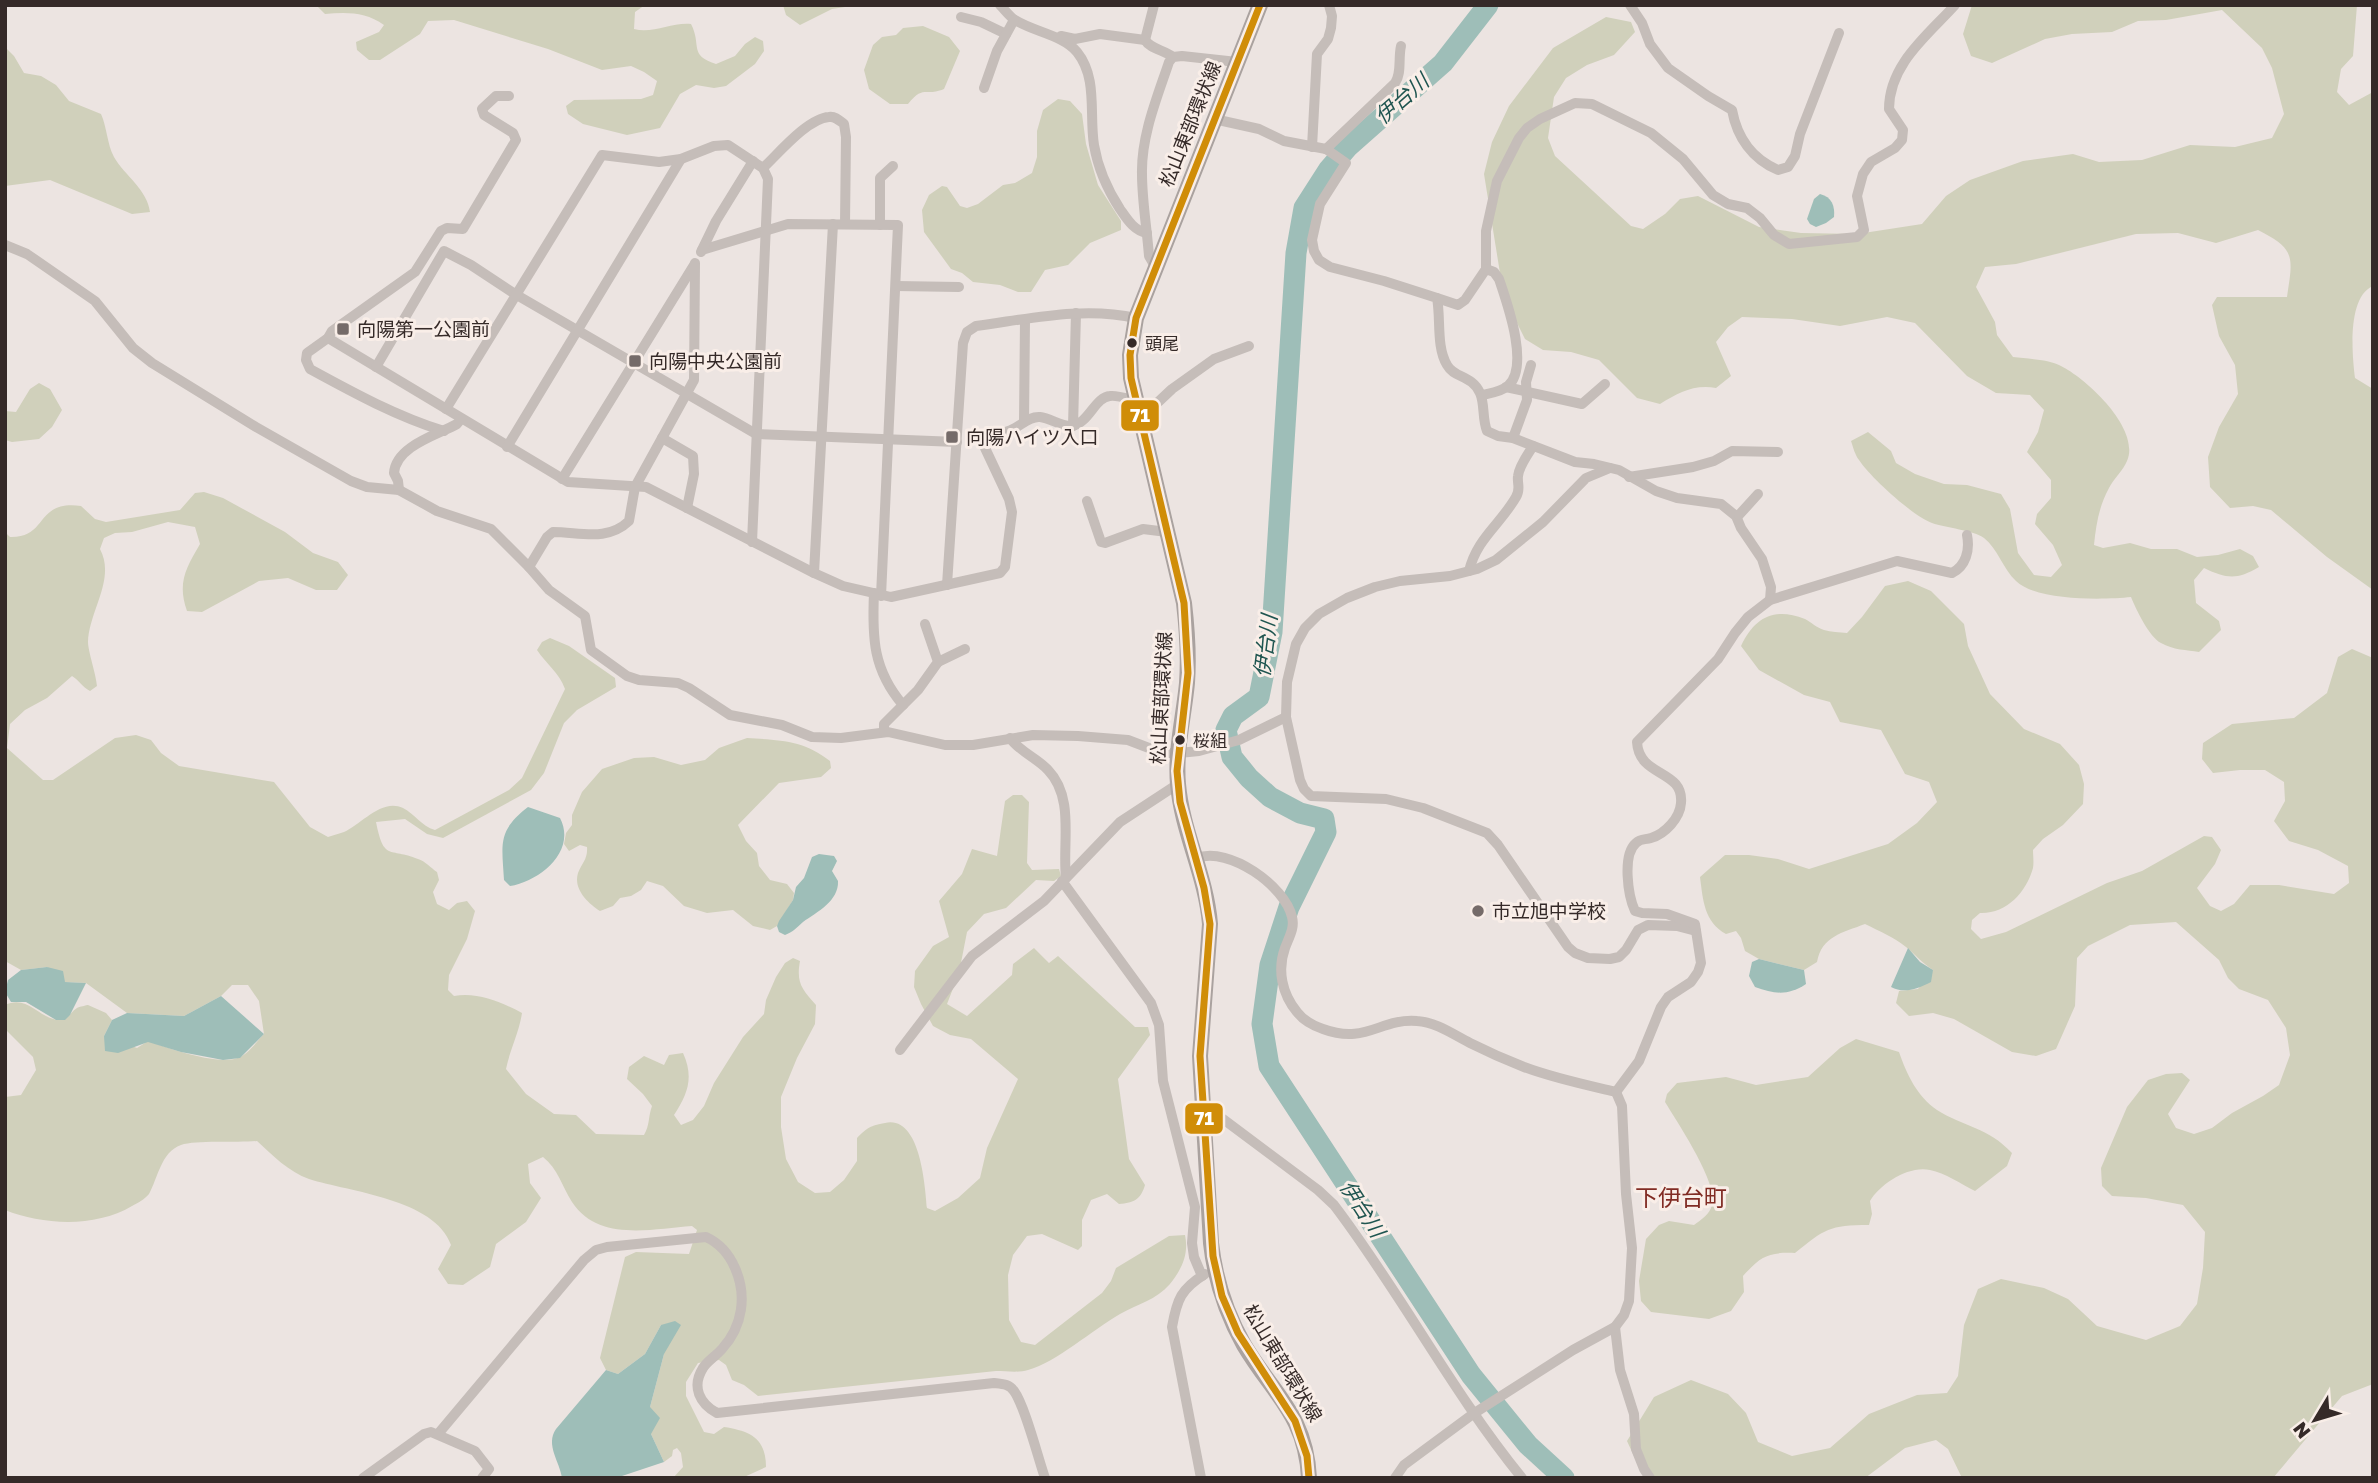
<svg xmlns="http://www.w3.org/2000/svg" width="2378" height="1483" viewBox="0 0 2378 1483" font-family="'Golos Text','Noto Sans JP',sans-serif">
  <style>
    .green { fill: #d0d0bb }
    .water { fill: #9ebeb8 }
    .lines { fill: none; stroke-linecap: round; stroke-linejoin: round }
    .river { stroke: #9ebeb8; stroke-width: 21 }
    .minor { stroke: #c5bdb9; stroke-width: 10 }
    .primary { stroke: #aaa29f; stroke-width: 16 }
    .bus-1-casing { stroke: #f9eee8; stroke-width: 12 }
    .bus-1 { stroke: #d08d08; stroke-width: 7 }
    .poi-dot { fill: #756b69; stroke: #f9eee8; stroke-width: 2.5 }
    .bus-dot { fill: #352a28; stroke: #f9eee8; stroke-width: 2.5 }
    .labels { text-anchor: middle; stroke-width: 6; stroke-linejoin: round; paint-order: stroke }
    .bus-label { font-size: 17px; fill: #352a28; stroke: #f9eee8; text-anchor: start }
    .street-label { font-size: 19px; fill: #352a28; stroke: #f9eee8 }
    .poi-label { font-size: 19px; fill: #352a28; stroke: #f9eee8; text-anchor: start }
    .water-label { font-size: 21px; font-style: italic; fill: #1f5550; stroke: #f9eee8 }
    .quarter-label { font-size: 23px; fill: #812c24; stroke: #f9eee8 }
    .line-badge { stroke: #f9eee8; stroke-width: 2.5 }
    .badge-label { font-size: 19px; text-anchor: middle; font-weight: bold; fill: #fff }
  </style>
  <rect width="100%" height="100%" fill="#ece4e1"/>
  <g class="green">
    <path d="M316,5H645L635,12L634,29C653,34 672,22 691,24C702,45 688,55 716,64L735,56L745,44L755,37L763,41L764,51L755,64L726,86L714,88L696,85L680,94L660,128L627,135L583,124L568,114L566,106L574,100L641,99L653,95L657,81L644,72L631,66L602,70L548,49L454,20L428,21L420,34L380,60H369L357,50L356,42L379,32L384,25C366,12 347,12 325,14Z"/>
    <polygon points="783,5 858,5 832,9 800,25 786,15"/>
    <path d="M1972,5H2357L2353,56L2341,69L2337,92L2349,105L2373,92V286C2347,297 2352,354 2355,378L2373,389V590L2327,557L2271,510L2253,506L2230,508L2210,487L2208,457L2219,427L2238,394L2235,365L2219,336L2212,305L2217,297H2287C2293,257 2296,249 2258,230L2216,243L2178,233L2136,234L2016,264L1985,267L1976,287L1995,322L1997,335L2013,357C2028,359 2048,359 2061,366C2087,379 2141,429 2127,461C2123,471 2114,478 2109,488C2099,506 2096,525 2094,545L2103,548L2130,543L2151,549H2177L2197,557L2218,555L2240,549L2253,556L2259,567C2237,580 2227,579 2204,568L2194,580L2196,603L2219,621L2221,630L2199,652C2187,650 2173,650 2161,643C2149,637 2136,609 2131,597C2103,600 2036,601 2016,581C2003,569 1998,549 1984,538C1973,530 1946,528 1932,523C1914,517 1870,477 1859,460C1855,455 1853,447 1851,441L1868,432L1891,451L1896,463L1915,474L1944,484L1967,485L2001,494L2010,509L2018,553L2034,575L2051,577L2062,565L2053,545L2035,524L2037,514L2051,498V480L2027,452L2038,432L2044,410L2030,395L1996,393L1967,376L1915,323L1887,317L1840,326L1792,319L1742,317L1728,327L1716,342L1731,376L1716,388C1694,384 1678,393 1660,404L1637,398L1599,360L1571,352L1543,350L1525,339L1513,315L1500,273L1484,174L1492,142L1509,106L1553,48L1606,17L1631,22L1635,32L1614,55L1587,65L1566,78L1554,97L1548,138L1555,156L1631,226L1643,229L1665,214L1680,199L1698,196L1759,227L1801,233L1857,234L1922,224L1946,196L1970,180L2023,161L2073,154L2099,162L2142,160L2190,145L2235,147L2272,138L2284,114L2272,68L2262,48L2222,10L2166,20L2138,21L2112,32L2072,34L2045,39L1992,63L1971,56L1963,34Z"/>
    <path d="M923,26L949,37L960,51L944,89C925,97 924,84 908,104H890L869,89L864,70L873,45L882,37L896,35L903,28Z"/>
    <path d="M5,47L14,56L24,73L41,76L56,85L69,101L101,114C107,127 107,144 114,157C125,176 147,189 150,212L132,214L50,180L5,186Z"/>
    <polygon points="1058,99 1070,101 1082,114 1086,144 1098,185 1121,221 1121,230 1090,243 1068,265 1045,270 1031,292 1018,292 1000,285 973,282 962,273 951,269 924,232 922,210 929,195 942,186 947,187 960,206 967,208 978,204 1003,185 1015,183 1032,173 1037,157 1037,131 1043,110"/>
    <polygon points="39,383 50,389 62,410 52,427 39,439 12,442 5,440 5,411 16,412 30,389"/>
    <path d="M204,492L223,498L285,532L313,553L338,562L348,575L337,590H316L288,578L259,581L202,612L187,611C177,583 186,568 200,544L195,527L168,522L132,532L115,533L104,538L100,549C116,579 89,611 88,642C88,651 96,674 97,686L90,691C82,687 79,680 72,676L47,698L25,710L10,724L7,748L43,780H53L115,738L136,735L151,740L161,753L179,766L274,782L310,827L328,837C333,835 339,834 344,832C361,825 381,798 403,808C415,814 421,826 435,830L509,790L522,778L565,689C559,672 546,664 537,650L542,642L550,638L569,646L615,678L616,687L577,710L564,723L544,773L531,790L443,838L427,834L405,819L376,822C384,862 389,847 418,859C425,861 431,868 437,872L439,880L433,892L437,904L449,910L457,903L467,901L475,911L467,939L449,975L448,990L454,996C478,992 501,1002 522,1013C519,1033 510,1049 506,1069L526,1094L554,1114L576,1115L596,1134L644,1135C650,1125 648,1117 652,1106L643,1094L627,1079L629,1067L644,1056L664,1065L669,1055L683,1053C694,1077 688,1094 674,1115L681,1125L693,1120L704,1106L714,1083L743,1037L764,1014L766,1000L776,977L785,963L793,958L800,961C796,983 802,989 816,1005L815,1024L797,1058L781,1097V1127L786,1159L798,1182L815,1193L830,1192L844,1180L857,1161V1138C868,1127 870,1126 885,1123C920,1115 925,1184 927,1208L935,1211L958,1198L980,1178L987,1148L1018,1079L971,1039L950,1035L933,1026L921,1004L914,987L915,971L933,946L949,937L939,901L962,874L972,849L997,856L1005,801L1013,795H1022L1029,802L1027,863L1032,870L1059,869L1061,876L1054,881L1036,880L1006,908L984,914L967,932L959,973L947,1004L967,1016L1012,975L1013,964L1034,948L1049,963L1058,956L1135,1027H1148L1150,1035L1118,1079L1129,1159L1145,1185C1141,1199 1134,1203 1119,1204L1107,1194L1091,1200L1082,1220V1246L1078,1250L1042,1234L1027,1236L1013,1255L1008,1275L1009,1320L1021,1342L1035,1345L1102,1293L1111,1281L1116,1268L1169,1236L1185,1235C1189,1254 1182,1269 1170,1284C1156,1300 1138,1304 1120,1314C1092,1330 1057,1362 1028,1370C1019,1373 1006,1371 996,1371L758,1396L744,1385L732,1380L726,1365L719,1360L698,1363L686,1382V1396L704,1432L714,1434L724,1427C750,1431 766,1438 766,1467L742,1478H673L683,1467L681,1453L677,1448L673,1450L672,1456L664,1462L651,1434L650,1407L664,1354L661,1325L645,1354L618,1374L606,1370L600,1358L625,1257L636,1252L689,1254L697,1230L692,1226C651,1229 598,1242 572,1202C562,1186 558,1169 543,1157L528,1164L530,1183L541,1198L526,1222L496,1244L490,1267L463,1285L448,1284L438,1269L451,1245C435,1199 350,1192 309,1179C289,1172 272,1155 257,1141C238,1143 196,1140 181,1145C161,1152 158,1178 149,1194C145,1199 138,1203 132,1206C95,1228 43,1225 5,1210V1097L21,1095L36,1070L33,1057L5,1029V1005C27,994 39,1018 58,1020C68,1021 70,1012 77,1008C79,1007 87,1005 88,1005L106,1013L112,1020L104,1036L137,1048L148,1041C168,1048 220,1067 240,1057C249,1053 257,1041 264,1034L259,1001L248,985H232L221,996L184,1016L127,1013L86,983L65,982L47,967L21,970L5,961V532L10,537C49,538 34,500 81,506L95,519L106,522L180,510L195,493Z"/>
    <path d="M1908,581L1931,591L1964,624L1968,646L1990,694L2024,729L2060,744L2079,765L2084,784L2083,804L2063,825L2043,839L2033,850C2033,855 2034,862 2033,868C2026,893 2006,914 1980,913L1972,920L1971,929L1981,939L2006,932L2107,883L2142,871L2204,836L2212,837L2221,850L2215,864L2197,888L2210,906L2221,911L2234,904L2250,885H2279L2334,894L2349,883L2348,866L2318,850L2289,841L2274,821L2285,801L2284,782L2265,770H2240L2213,773L2202,759L2203,743L2232,724L2294,718L2327,693L2338,657L2352,649L2373,658V1384L2342,1396L2273,1478H1962L1948,1449L1936,1440L1905,1448L1865,1478H1644L1627,1441L1654,1397L1691,1380L1728,1394L1746,1413L1758,1442L1792,1456L1830,1448L1869,1414L1917,1395L1947,1393L1958,1376L1964,1325L1978,1289L2001,1279L2044,1288L2068,1299L2097,1326L2146,1340L2180,1326L2197,1304L2203,1268L2205,1232L2183,1205L2146,1198L2112,1196L2102,1186L2101,1168L2127,1107L2148,1080L2166,1074L2182,1073L2190,1080L2168,1114L2176,1128L2194,1134L2212,1128L2232,1113L2263,1096L2279,1085L2290,1055L2286,1028L2268,1000L2239,989L2228,978L2219,960L2176,922L2130,925L2088,946L2077,958L2075,1006L2056,1049L2036,1056L2012,1052L1954,1019L1933,1013L1909,1016L1896,1003L1899,991L1918,989L1933,970C1922,963 1916,955 1906,947C1894,937 1879,931 1865,924C1842,933 1822,936 1817,962L1804,970L1759,959L1745,951L1741,938L1736,931L1726,934C1704,922 1703,900 1700,877L1725,855H1749L1778,859L1809,869L1888,844L1917,823L1937,802L1929,782L1905,774L1881,730L1840,722L1830,702L1804,695L1759,670L1741,646C1755,617 1774,607 1805,619C1811,622 1817,628 1824,630C1831,632 1839,632 1847,633L1862,617L1885,586Z"/>
    <path d="M747,738C780,740 804,740 830,761L831,768L821,777L779,783L738,825L746,841L757,853L759,866L770,880L787,884L794,893L793,900L777,926L770,930L753,926L733,910L707,913L684,906L663,886L647,881L641,890L631,896L620,898L613,906L600,911C588,903 573,889 578,873C582,863 588,859 587,847L580,845L569,851L564,844L566,833L572,825V815L582,792L602,769L634,758L654,757L681,765L705,760L719,748Z"/>
    <path d="M1856,1039L1899,1052C1907,1075 1917,1096 1937,1110C1964,1127 1988,1127 2012,1153L2007,1166L1975,1191C1961,1184 1945,1173 1930,1170C1909,1165 1880,1184 1870,1201L1872,1214L1869,1225C1829,1225 1825,1229 1795,1253C1768,1252 1761,1256 1743,1276L1744,1292L1731,1311L1709,1319L1651,1312L1641,1301L1639,1281L1646,1239L1659,1225L1669,1221L1694,1225C1701,1220 1710,1214 1712,1205C1719,1184 1677,1122 1665,1102L1667,1094L1677,1083L1726,1077L1756,1085L1808,1077L1840,1048Z"/>
  </g>
  <g class="water">
    <path d="M1820,194C1832,197 1835,206 1834,217L1826,223L1816,227L1810,224L1807,219L1814,199Z"/>
    <path d="M528,807L560,818C577,851 540,881 510,886L504,880C502,844 497,831 528,807Z"/>
    <path d="M819,854L834,856L837,861L832,871L838,881C839,901 817,912 803,922C796,928 793,932 785,935L779,932L777,926L779,921L793,900L796,887L804,878L812,857Z"/>
    <path d="M1908,948L1920,962L1933,970L1931,982C1917,989 1904,994 1891,987Z"/>
    <path d="M1759,959L1804,970L1806,984C1788,996 1774,994 1755,987L1749,976L1752,962Z"/>
    <polygon points="47,967 63,971 65,982 86,983 70,1015 65,1020 56,1020 26,1002 11,1002 5,992 8,980 21,970"/>
    <polygon points="221,996 264,1034 240,1058 223,1060 181,1052 148,1042 118,1053 105,1051 104,1036 112,1020 127,1013 184,1016"/>
    <path d="M675,1321L681,1325L664,1354L650,1407L660,1418L651,1434L664,1462L616,1478H562C560,1462 545,1445 556,1429L606,1370L618,1374L645,1354L661,1325Z"/>
  </g>
  <g class="lines">
    <polyline class="river" points="1488,5 1443,63 1348,147 1329,169 1304,208 1296,253 1272,632 1259,697 1233,716 1226,730 1232,757 1249,778 1270,797 1300,813 1324,819 1326,832 1289,907 1270,965 1262,1024 1269,1066 1471,1375 1528,1445 1564,1478"/>
    <g class="minor">
      <path d="M1000,5C1005,10 1010,17 1015,20C1034,32 1063,35 1077,52C1098,78 1089,114 1094,145C1098,169 1107,189 1120,209C1127,219 1134,231 1147,233"/>
      <path d="M1630,5L1642,23L1650,44L1668,68L1708,96L1732,110C1737,137 1752,159 1778,170L1788,167L1795,156L1800,134L1839,33"/>
      <polyline points="961,17 981,22 1006,34"/>
      <polyline points="1061,36 1075,39 1100,34 1145,40 1154,5"/>
      <path d="M1145,40C1150,49 1165,50 1173,57"/>
      <polyline points="984,88 997,51 1014,20"/>
      <path d="M1214,119L1259,129L1284,141L1326,149L1346,163L1320,204L1312,240L1314,251L1319,260L1330,267L1384,281L1437,298C1441,318 1436,347 1447,365C1454,378 1472,375 1480,393C1485,404 1482,419 1487,431L1498,436L1513,438L1575,462L1594,464L1619,470L1656,491L1677,498L1721,504L1736,516L1741,528L1762,559L1771,587L1770,600"/>
      <polyline points="1312,147 1317,54 1328,39 1331,28 1332,16 1329,5"/>
      <path d="M1326,149L1395,83C1402,73 1398,59 1401,46"/>
      <path d="M763,168C778,154 808,118 829,117C835,116 839,120 844,124L846,137L845,224"/>
      <polyline points="880,225 880,178 893,166"/>
      <polyline points="5,245 27,254 95,301 133,348 152,363 256,427 351,481 367,487 399,490 437,511 491,529 529,567 549,590 585,616 591,650 627,676 639,680 678,683 689,688 730,715 782,725 812,737 841,738 888,732 945,745 973,745 1033,735 1078,736 1128,740 1162,753 1179,753 1199,751 1239,740 1286,717"/>
      <polyline points="702,250 788,224 898,225 881,596"/>
      <polyline points="701,252 716,221 753,161"/>
      <path d="M1156,268L1149,256C1147,229 1142,201 1142,174C1141,136 1157,98 1169,62L1173,57L1182,56L1237,62"/>
      <polyline points="896,286 959,287"/>
      <path d="M1437,298L1458,305L1465,300L1486,269V231L1497,181L1519,138L1527,128L1540,119L1575,103L1592,104L1651,133L1683,159L1713,195L1728,204L1747,208L1760,218L1774,235L1789,244L1857,237L1864,230L1857,196L1863,174L1871,162L1895,148L1902,140L1903,130L1889,109C1889,64 1928,35 1955,5"/>
      <path d="M328,338L568,482L646,487L814,573L843,586L891,597L1000,573L1005,567L1012,512L1009,499L985,448L986,439C994,434 1002,434 1011,430C1021,426 1029,416 1040,417C1051,418 1061,427 1072,426C1089,423 1095,397 1110,396C1118,395 1128,399 1136,401"/>
      <polyline points="376,367 444,251 471,265 515,294 756,434 957,442"/>
      <polyline points="1506,387 1582,404 1605,384"/>
      <path d="M1482,395C1490,393 1501,392 1508,386C1530,366 1507,303 1499,279L1494,272L1486,269"/>
      <polyline points="446,409 602,155 659,162 681,159 714,146 728,145 763,168 768,179 752,542"/>
      <polyline points="1139,411 1155,405 1172,389 1214,359 1249,346"/>
      <polyline points="1024,422 1025,320"/>
      <polyline points="1073,426 1076,313"/>
      <path d="M444,431C396,416 354,393 310,369L306,360L307,353L328,338L332,331L415,272L441,231L447,228L463,229L516,140L513,133L484,115L482,109L496,96H509"/>
      <polyline points="662,438 693,456 694,474 687,508"/>
      <polyline points="1513,438 1527,400 1526,382 1531,365"/>
      <polyline points="507,447 681,159"/>
      <polyline points="1610,468 1586,478 1543,522 1496,560 1477,569 1450,576 1400,581 1375,587 1347,598 1319,614 1305,628 1296,644 1287,682 1286,717 1300,780 1304,789 1311,796 1386,799 1423,808 1487,833 1498,845 1568,947 1575,953 1588,958 1610,959 1619,957 1626,950 1638,930 1648,925 1677,926 1696,931"/>
      <polyline points="1629,477 1693,467 1714,461 1732,451 1778,452"/>
      <polyline points="562,479 694,265"/>
      <path d="M399,490L398,481L394,473C396,446 437,435 457,424L461,419"/>
      <polyline points="1087,501 1101,542 1105,543 1143,529 1167,532"/>
      <polyline points="1739,515 1758,494"/>
      <path d="M529,567L547,537L553,532C580,532 607,542 629,521L635,487L694,380L695,263"/>
      <path d="M1469,571C1477,538 1500,525 1516,497C1521,489 1517,484 1518,476C1519,466 1528,454 1533,446"/>
      <polyline points="814,573 833,224"/>
      <path d="M947,585L963,343L967,332L976,326C1029,319 1083,306 1136,318"/>
      <path d="M874,593C872,638 873,670 903,705"/>
      <polyline points="938,662 965,649"/>
      <polyline points="884,732 884,724 918,690 938,662 925,624"/>
      <path d="M1010,738C1020,752 1037,758 1048,770C1075,798 1062,843 1066,878"/>
      <path d="M1197,858C1229,846 1285,886 1292,917C1295,928 1289,937 1285,948C1277,970 1282,994 1297,1012C1304,1021 1314,1026 1323,1029C1366,1045 1380,1018 1417,1021C1436,1022 1454,1035 1470,1043C1488,1052 1506,1060 1524,1067C1553,1078 1586,1085 1616,1092"/>
      <polyline points="1062,881 1151,1003 1159,1025 1163,1081 1195,1207 1192,1243 1194,1257 1202,1276"/>
      <polyline points="900,1050 972,956 1044,901 1120,822 1178,784"/>
      <path d="M1616,1092L1639,1061L1661,1007L1668,997L1691,982L1698,972L1701,963L1695,924L1667,914L1642,913L1635,911C1628,896 1622,855 1636,843C1641,838 1645,840 1651,838C1665,834 1680,818 1681,803C1684,769 1639,778 1637,742L1718,659L1735,633L1748,617L1770,600L1897,561L1952,573C1966,566 1970,550 1967,535"/>
      <path d="M1204,1110L1223,1119L1318,1190L1334,1205C1401,1293 1452,1392 1522,1478"/>
      <polyline points="1615,1327 1620,1370 1634,1414 1636,1449 1644,1469 1650,1478"/>
      <path d="M438,1434L584,1260L596,1250L607,1247L706,1237C719,1243 729,1254 735,1268C747,1295 743,1326 722,1349C716,1356 707,1361 703,1368C691,1387 700,1404 717,1413L994,1383C1003,1384 1009,1384 1014,1391C1025,1406 1038,1458 1045,1478"/>
      <polyline points="363,1478 424,1434 431,1432 475,1451 489,1469 482,1478"/>
      <path d="M1201,1478L1172,1327C1177,1299 1181,1289 1205,1274"/>
      <polyline points="1395,1478 1404,1465 1473,1414 1573,1350 1615,1327 1624,1315 1629,1301 1632,1248 1626,1194 1622,1106 1616,1092"/>
    </g>
    <path class="primary" d="M1260,5L1136,318L1130,355L1131,378L1184,603C1187,629 1189,656 1187,683C1184,715 1175,751 1178,784C1182,832 1206,875 1210,924L1200,1056L1211,1243C1215,1279 1226,1313 1244,1345C1273,1394 1306,1415 1309,1478"/>
    <defs>
      <polyline id="bus-1" points="1260,5 1136,318 1130,355 1131,378 1184,603 1188,673 1177,771 1180,802 1204,888 1210,924 1200,1056 1213,1256 1222,1296 1238,1333 1295,1421 1307,1456 1309,1478"/>
    </defs>
    <use href="#bus-1" class="bus-1-casing"/>
    <use href="#bus-1" class="bus-1"/>
  </g>
  <g class="poi-dot">
    <rect x="336" y="322" width="14" height="14" rx="3.5"/>
    <rect x="628" y="354" width="14" height="14" rx="3.5"/>
    <rect x="945" y="430" width="14" height="14" rx="3.5"/>
    <circle cx="1478" cy="911" r="7"/>
  </g>
  <g class="bus-dot">
    <circle cx="1132" cy="343" r="6"/>
    <circle cx="1180" cy="740" r="6"/>
  </g>
  <g class="labels">
    <g class="bus-label">
      <text x="1145" y="350">頭尾</text>
      <text x="1193" y="747">桜組</text>
    </g>
    <g class="street-label">
      <text transform="translate(1190 124) rotate(-68)" y="7">松山東部環状線</text>
      <text transform="translate(1161 698) rotate(-87)" y="7">松山東部環状線</text>
      <text transform="translate(1283 1363) rotate(59)" y="7">松山東部環状線</text>
    </g>
    <g class="poi-label">
      <text x="357" y="336">向陽第一公園前</text>
      <text x="649" y="368">向陽中央公園前</text>
      <text x="966" y="444">向陽ハイツ入口</text>
      <text x="1492" y="918">市立旭中学校</text>
    </g>
    <g class="water-label">
      <text transform="translate(1402 99) rotate(-41)" y="7">伊台川</text>
      <text transform="translate(1266 646) rotate(-83)" y="7">伊台川</text>
      <text transform="translate(1362 1209) rotate(57)" y="7">伊台川</text>
    </g>
    <g class="quarter-label">
      <text x="1681" y="1206">下伊台町</text>
    </g>
  </g>
  <g class="line-badge">
    <rect x="1120" y="399" width="40" height="33" rx="7" fill="#d08d08"/>
    <rect x="1184" y="1102" width="40" height="33" rx="7" fill="#d08d08"/>
  </g>
  <g class="badge-label">
    <text x="1140" y="422">71</text>
    <text x="1204" y="1125">71</text>
  </g>
  <rect width="2378" height="1483" fill="none" stroke="#352a28" stroke-width="14"/>
  <g transform="translate(2315 1420) rotate(232)" stroke="#f9eee8" stroke-width="5" paint-order="stroke">
  <path d="M0-5L12 26L0 18L-12 26Z" fill="#352a28"/>
  <text y="-10" font-size="19" font-weight="bold" text-anchor="middle" fill="#352a28">N</text>
  </g>
</svg>
